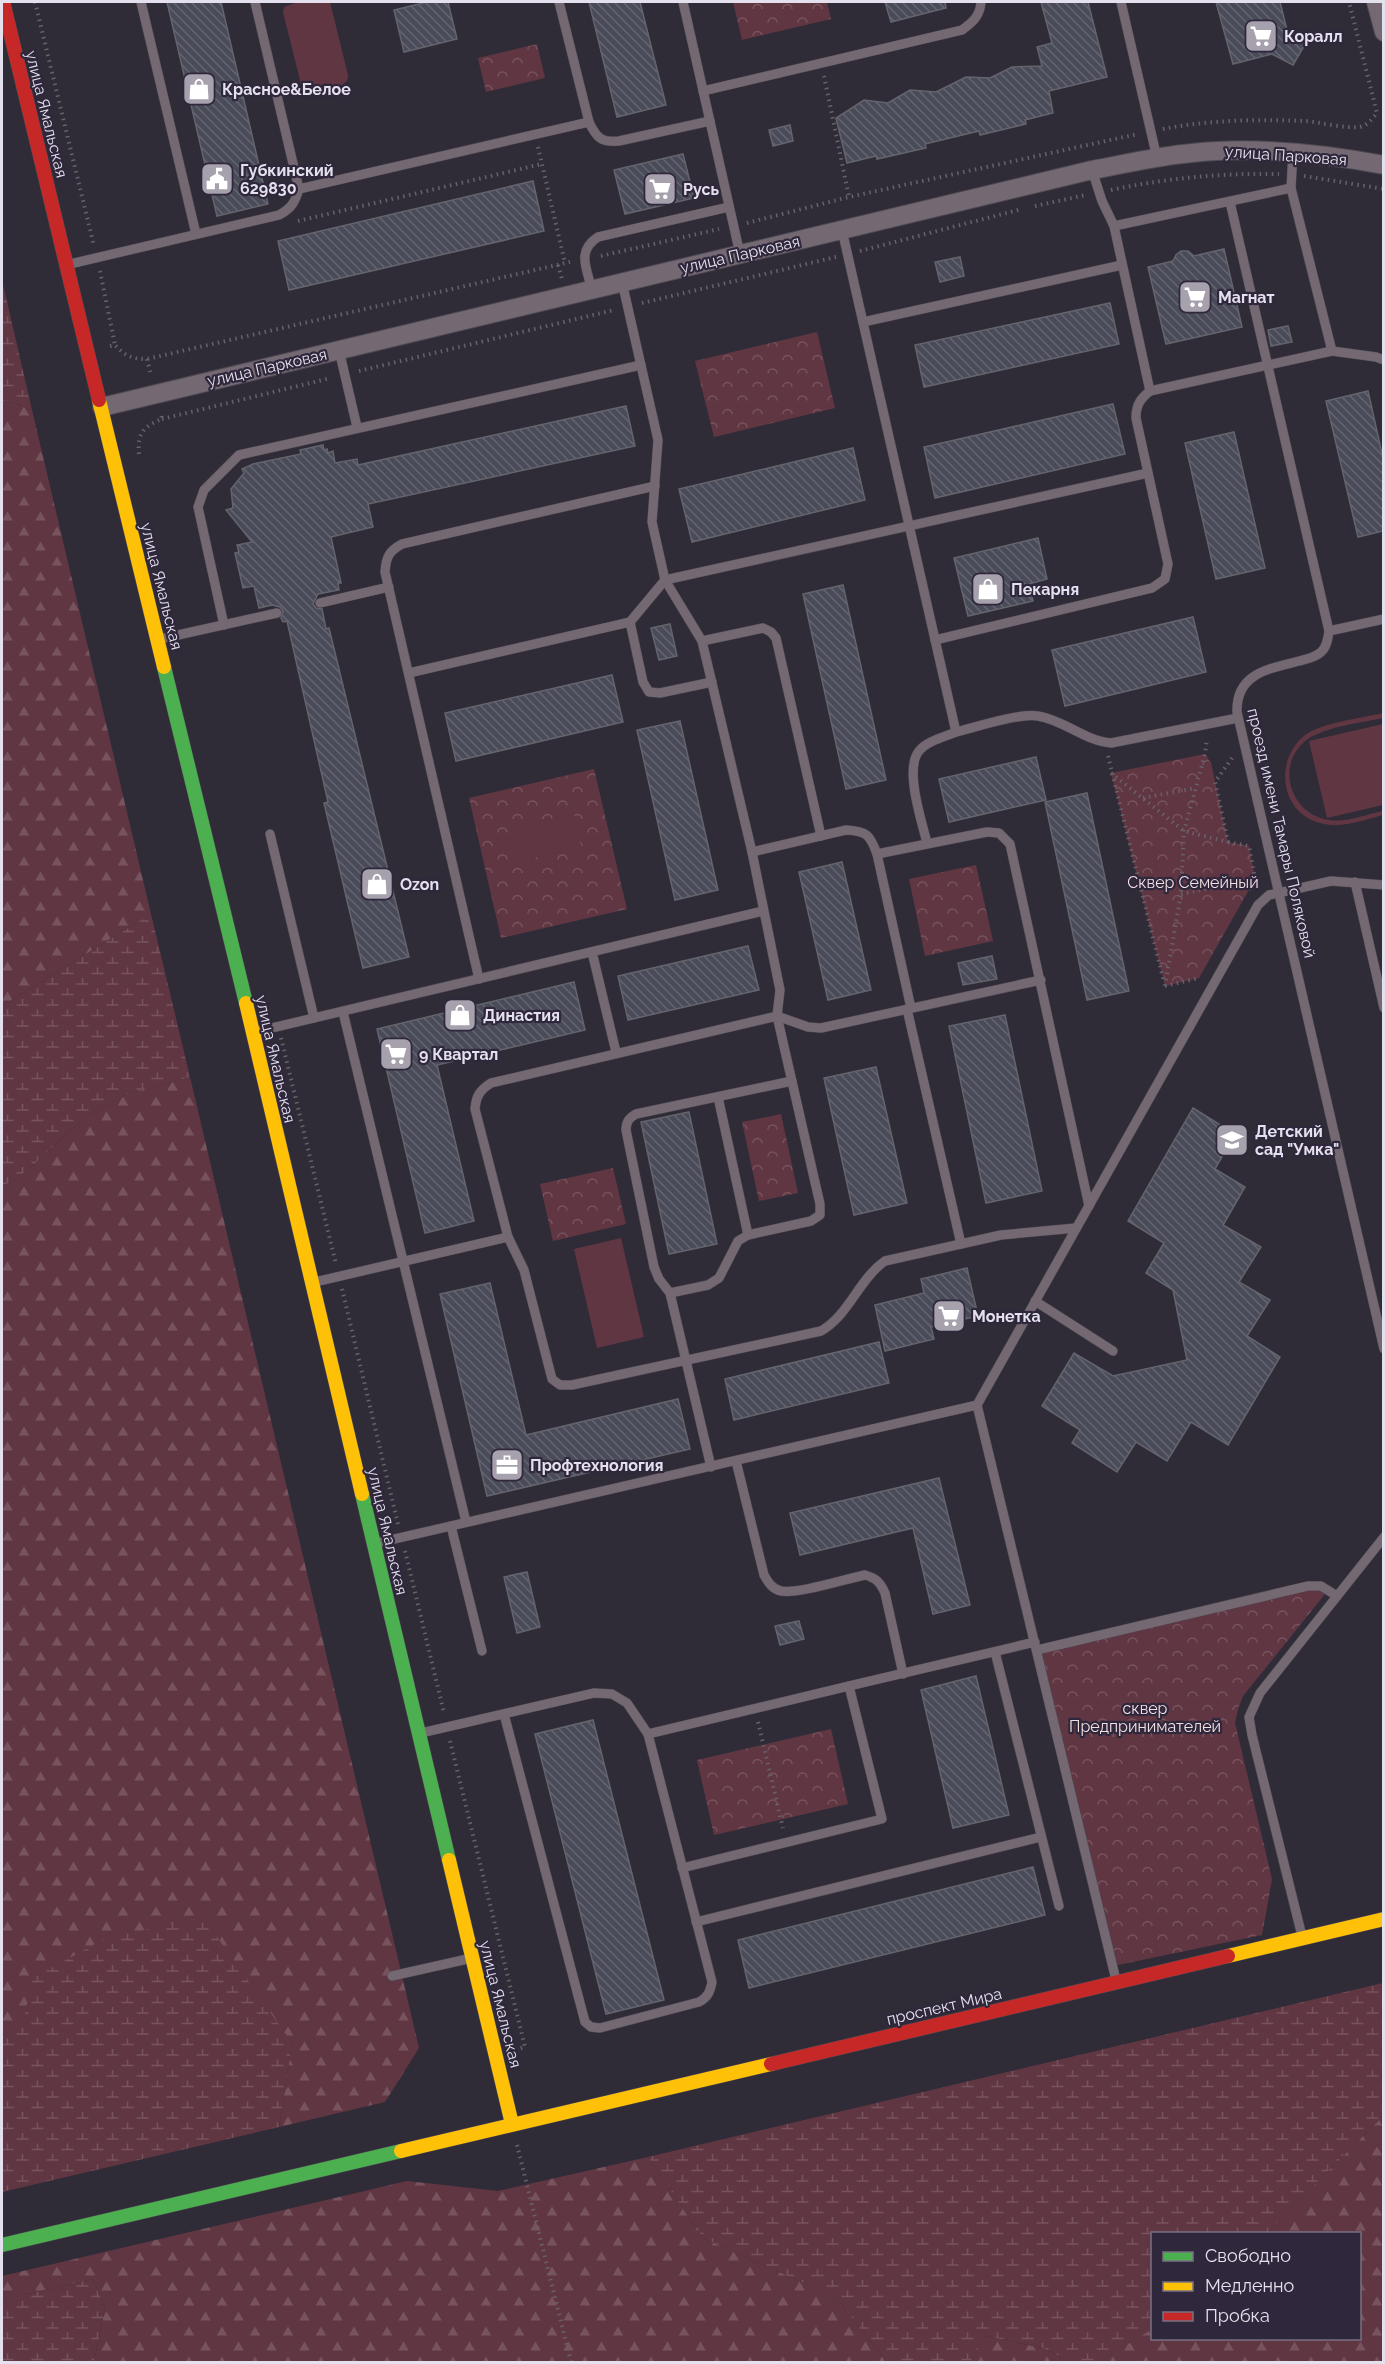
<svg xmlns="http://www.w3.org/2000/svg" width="1385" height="2364" viewBox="0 0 1385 2364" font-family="Raleway,sans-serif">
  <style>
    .forest { fill: url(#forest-firs) }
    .wetland { fill: url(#wetland-marsh) }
    .park { fill: url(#park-crowns) }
    .garden { fill: #603642 }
    .building { fill: url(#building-back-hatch); stroke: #64646d; stroke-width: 1.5 }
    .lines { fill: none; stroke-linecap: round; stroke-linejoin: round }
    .lane-casing { stroke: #4d4a53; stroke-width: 10 }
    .street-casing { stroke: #4d4a53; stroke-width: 20 }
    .fast-casing { stroke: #4d4a53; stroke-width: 15 }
    .slow-casing { stroke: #4d4a53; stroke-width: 15 }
    .jam-casing { stroke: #4d4a53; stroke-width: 15 }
    .path { stroke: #68616a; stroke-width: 4; stroke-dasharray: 1.5 4.5; stroke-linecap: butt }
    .lane { stroke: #746872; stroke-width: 9 }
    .street { stroke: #746872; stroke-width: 18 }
    .fast { stroke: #4caf50; stroke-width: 14 }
    .slow { stroke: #ffc107; stroke-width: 14 }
    .jam { stroke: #c62828; stroke-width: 14 }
    .labels { text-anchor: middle; stroke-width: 4.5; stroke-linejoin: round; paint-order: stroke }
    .poi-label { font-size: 16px; font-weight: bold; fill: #e5e0ed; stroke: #2f273b; text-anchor: start }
    .street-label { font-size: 16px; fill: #e5e0ed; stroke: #2f273b }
    .park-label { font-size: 16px; fill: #f2dfe2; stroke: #2f273b }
  </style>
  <defs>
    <pattern id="forest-firs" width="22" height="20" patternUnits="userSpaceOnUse" patternTransform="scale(1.5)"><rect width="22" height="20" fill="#603642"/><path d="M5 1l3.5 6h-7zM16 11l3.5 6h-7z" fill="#77535e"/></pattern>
    <pattern id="wetland-marsh" width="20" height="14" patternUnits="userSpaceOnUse" patternTransform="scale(1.5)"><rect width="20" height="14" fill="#603642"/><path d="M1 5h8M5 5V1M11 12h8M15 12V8" fill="none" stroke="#77535e"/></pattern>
    <pattern id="park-crowns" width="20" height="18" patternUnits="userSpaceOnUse" patternTransform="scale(1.5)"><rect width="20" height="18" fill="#603642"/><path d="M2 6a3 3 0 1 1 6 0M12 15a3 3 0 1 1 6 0" fill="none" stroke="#77535e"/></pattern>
    <pattern id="building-back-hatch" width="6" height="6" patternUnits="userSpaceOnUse" patternTransform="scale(1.5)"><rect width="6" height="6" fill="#4a4b59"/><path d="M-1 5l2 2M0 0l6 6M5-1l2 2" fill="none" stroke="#646571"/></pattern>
  </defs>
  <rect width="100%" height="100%" fill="#302c37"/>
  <g class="forest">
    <polygon points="2,399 32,410 151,914 2,1006"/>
    <polygon points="190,1077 419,2048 385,2102 279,2127 292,2043 21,2031 2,2035 2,1187 28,1170 87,1115 132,1092"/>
    <polygon points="1383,2116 1383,2362 1098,2362 1152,2329 1152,2338 1360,2338 1360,2234 1268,2233 1296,2203"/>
    <polygon points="648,2157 703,2238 806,2284 840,2303 887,2362 94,2362 105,2308 93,2279 2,2300 2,2276 407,2181 498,2191"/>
    <polygon points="985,2336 1043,2348 1070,2362 970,2362"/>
  </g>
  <g class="wetland">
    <polygon points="2,280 32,410 2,399"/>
    <polygon points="151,914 190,1077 132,1092 87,1115 28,1170 2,1187 2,1006"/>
    <polygon points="203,1917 292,2043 279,2127 2,2192 2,2035 21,2030 33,1978 104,1939"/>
    <polygon points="1383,1983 1383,2116 1296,2203 1268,2233 1152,2234 1152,2329 1098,2362 1070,2362 1043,2348 986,2336 970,2362 887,2362 840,2303 806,2284 703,2238 648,2157"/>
    <polygon points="93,2279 105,2308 94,2362 2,2362 2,2300"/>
  </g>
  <g class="park">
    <polygon points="733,2 827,2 831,19 742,40"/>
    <polygon points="537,44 545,78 486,92 478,58"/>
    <polygon points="817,332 835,408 714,437 695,361"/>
    <polygon points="1205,754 1211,763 1228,842 1249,846 1255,879 1199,978 1165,986 1111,773"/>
    <polygon points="594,769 627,909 501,938 469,798"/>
    <polygon points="976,865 993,941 925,956 909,879"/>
    <polygon points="781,1114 798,1193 759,1201 742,1122"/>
    <polygon points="613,1168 626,1224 553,1241 540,1184"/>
    <polygon points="1296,1589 1329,1589 1243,1696 1238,1709 1235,1723 1272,1879 1262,1935 1113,1966 1037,1650"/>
    <polygon points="831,1729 848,1804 714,1835 697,1760"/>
  </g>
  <g class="garden">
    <polygon points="298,2 330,2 348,75 347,81 342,85 309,93 304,92 302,88 283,12 284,7"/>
    <path d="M1383,713V718C1361,723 1321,727 1304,742C1275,768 1292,815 1329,820C1346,823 1367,814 1383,811V815C1364,820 1341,829 1320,823C1278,812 1274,756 1308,733C1326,722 1362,718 1383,713Z"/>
    <polygon points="1383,724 1383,805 1327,818 1309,741"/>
    <polygon points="574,814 581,847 515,862 508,828"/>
    <polygon points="621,1238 644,1337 597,1348 574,1249"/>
  </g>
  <g class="building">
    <polygon points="167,2 221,2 268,204 217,216"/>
    <polygon points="427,2 448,2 457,39 404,52 394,10"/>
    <polygon points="589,2 640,2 666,105 617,117"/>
    <polygon points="885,2 945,2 946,8 891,22"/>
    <polygon points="1041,2 1088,2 1107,77 1049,91 1053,113 1025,120 1026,124 980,135 979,131 925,144 926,148 877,159 876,156 847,163 836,118 864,100 888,103 910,90 936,92 966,77 990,78 1012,67 1042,66 1037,47 1052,43"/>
    <polygon points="1216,2 1280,2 1287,30 1307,41 1293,65 1272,54 1233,64"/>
    <polygon points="790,125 793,141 773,146 769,130"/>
    <polygon points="683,154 694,198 625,214 614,170"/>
    <polygon points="533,181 544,231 289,290 278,241"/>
    <polygon points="1224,249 1242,327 1166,344 1148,267 1173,261 1176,255 1181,251 1188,251 1194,256"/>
    <polygon points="960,257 964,276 940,282 935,262"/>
    <polygon points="1110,303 1119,344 924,387 915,345"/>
    <polygon points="1288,326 1292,342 1271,346 1268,330"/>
    <polygon points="1368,391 1383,458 1383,531 1358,537 1326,401"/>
    <polygon points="1113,404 1125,454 935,498 924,447"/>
    <polygon points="626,406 635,446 368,504 373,527 331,537 341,583 338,583 339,590 318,594 313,604 316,608 322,609 326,629 329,628 409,957 363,968 324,803 328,802 287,621 283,622 281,618 283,611 280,607 272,605 259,608 254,586 243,588 235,553 239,552 237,545 252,542 226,510 233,508 231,489 244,473 242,469 253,464 301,454 300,450 323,445 324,450 327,449 328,453 333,451 335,463 357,459 358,465"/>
    <polygon points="1234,432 1265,568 1216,579 1185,443"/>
    <polygon points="853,448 865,500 692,542 679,489"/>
    <polygon points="1038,538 1047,579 1029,584 1033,601 968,616 954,558"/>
    <polygon points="843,585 886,780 846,789 803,594"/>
    <polygon points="1193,617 1206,672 1065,706 1052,650"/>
    <polygon points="670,624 677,656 659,660 651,628"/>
    <polygon points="612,675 623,722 456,761 445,713"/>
    <polygon points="680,721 718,890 675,900 637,730"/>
    <polygon points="1036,757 1046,800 949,822 939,779"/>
    <polygon points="1087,793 1129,991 1087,1000 1045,802"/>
    <polygon points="842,862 871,990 828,1000 799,872"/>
    <polygon points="748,946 759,990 628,1020 618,976"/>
    <polygon points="992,956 997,979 963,985 958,963"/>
    <polygon points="574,982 585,1030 437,1065 474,1221 425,1233 377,1029"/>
    <polygon points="1005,1015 1042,1191 986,1203 949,1026"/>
    <polygon points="876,1067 907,1203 854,1215 824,1078"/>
    <polygon points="1193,1108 1235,1134 1215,1169 1245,1187 1223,1225 1261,1247 1239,1282 1270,1300 1247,1336 1280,1357 1228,1445 1191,1422 1167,1461 1136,1442 1117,1472 1072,1443 1080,1430 1042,1406 1074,1353 1113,1376 1187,1360 1173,1290 1146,1273 1164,1243 1128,1221"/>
    <polygon points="689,1112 717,1244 669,1254 641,1122"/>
    <polygon points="967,1268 978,1316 931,1327 934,1339 885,1351 875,1305 924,1293 921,1279"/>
    <polygon points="490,1283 526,1435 678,1399 690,1449 487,1496 440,1294"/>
    <polygon points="879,1342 889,1383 734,1420 725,1379"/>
    <polygon points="939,1478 970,1605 933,1614 913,1528 800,1555 790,1513"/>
    <polygon points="527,1572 540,1627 517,1633 504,1577"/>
    <polygon points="799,1621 804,1639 780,1645 775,1626"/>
    <polygon points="976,1676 1009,1815 953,1828 921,1690"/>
    <polygon points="593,1720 664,2000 606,2014 535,1734"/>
    <polygon points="1033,1867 1045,1915 749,1988 738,1940"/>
  </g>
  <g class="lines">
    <defs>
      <g id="lane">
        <polyline points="141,2 196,234"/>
        <polyline points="255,2 299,189 589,122"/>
        <path d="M559,2L589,122C596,137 601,143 619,141L710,121"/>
        <polyline points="683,2 740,254"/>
        <polyline points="1121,2 1157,158"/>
        <path d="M703,91L962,30C973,22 980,16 981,2"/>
        <polyline points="1293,152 1291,188 1332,351"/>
        <path d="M1230,202L1329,631C1328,638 1327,647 1321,652C1315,658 1306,659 1299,661C1269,669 1236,673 1237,712L1384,1349"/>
        <polyline points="1114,226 1291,188"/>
        <path d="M842,230L956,732C944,737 927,741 919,751C904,769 922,822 927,843"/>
        <path d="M70,264L279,215C292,208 295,202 299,189"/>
        <polyline points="622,282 658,440 652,522 665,580 702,641 752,852 780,990 777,1016 820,1204 820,1215 811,1221 748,1235 738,1241 719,1278 708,1285 670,1293"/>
        <path d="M592,290C587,269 576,251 598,237L729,207"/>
        <polyline points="863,322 1122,265"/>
        <polyline points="339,350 357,427"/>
        <polyline points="1150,391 1332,351 1376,357 1384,360"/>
        <polyline points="320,603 389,587"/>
        <polyline points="630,622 643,682 649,692 660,693 712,682"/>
        <polyline points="224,625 198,507 204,490 239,455 641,365"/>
        <polyline points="1329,631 1384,619"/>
        <polyline points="160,639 277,613"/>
        <path d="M935,640L1152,588L1165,579L1168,564L1136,418C1136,405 1140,399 1150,391L1114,226L1102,201L1092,170"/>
        <polyline points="702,641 763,628 771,632 776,638 821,836"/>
        <polyline points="409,673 630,622 665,580 1148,473"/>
        <path d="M956,732C976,727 1019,713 1038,716C1064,720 1085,741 1111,743L1238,718"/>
        <polyline points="270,834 314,1018"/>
        <path d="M752,852L846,830C867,831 870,835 877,854L987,832L999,833L1010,844L1089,1206"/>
        <polyline points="877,854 911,1008"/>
        <polyline points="1355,882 1384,1008"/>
        <polyline points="592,952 616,1052"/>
        <path d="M479,979L385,572C386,557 389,551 402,544L655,486"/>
        <polyline points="907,1009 961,1244"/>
        <polyline points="343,1012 466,1522"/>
        <polyline points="255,1032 763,911"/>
        <polyline points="718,1097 748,1235"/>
        <path d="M508,1237L524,1270L552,1379L560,1385H572L821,1331C849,1315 859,1279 885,1261L1001,1235L1076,1228"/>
        <path d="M315,1282L508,1237L475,1109C476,1096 480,1090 491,1083L777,1016L808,1027L821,1028L1041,980"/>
        <polyline points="1035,1301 1113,1351"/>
        <path d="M736,1461L764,1575C768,1582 772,1589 781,1591C799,1594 845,1579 865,1575C876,1578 880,1582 885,1593L903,1674"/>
        <path d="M711,1467L670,1293L659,1279L654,1267L626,1130C626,1122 629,1118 636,1114L792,1081"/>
        <polyline points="451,1526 482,1651"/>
        <polyline points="377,1543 977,1405"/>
        <polyline points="1037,1650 1308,1586 1321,1586 1337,1596"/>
        <polyline points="995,1652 1059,1906"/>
        <polyline points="849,1686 1035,1642"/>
        <path d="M421,1733L594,1693L612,1694L627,1703L648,1734L712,1982C710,1992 708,1997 699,2002L600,2028L591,2027L585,2022L504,1714"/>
        <polyline points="648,1734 849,1686 882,1819 682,1868"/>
        <polyline points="696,1922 1041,1837"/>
        <polyline points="1302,1936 1252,1735 1249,1717 1260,1693 1384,1537"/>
        <polyline points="392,1976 472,1958"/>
        <polyline points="1116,1980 977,1405 1258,905 1269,895 1331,881 1384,885"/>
      </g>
      <g id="street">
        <polyline points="1376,2 1384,32"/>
        <path d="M102,407L1092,170C1125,164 1158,156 1192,153C1256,146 1320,153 1384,165"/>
      </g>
      <g id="fast">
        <polyline points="164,667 246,1003"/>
        <polyline points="362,1494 449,1860"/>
        <polyline points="2,2245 401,2151"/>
      </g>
      <g id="slow">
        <polyline points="99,400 164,667"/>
        <polyline points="246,1003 362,1494"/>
        <polyline points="449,1860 512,2124"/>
        <polyline points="1228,1956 1384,1919"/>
        <polyline points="401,2151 771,2064"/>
      </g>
      <g id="jam">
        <polyline points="3,2 99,400"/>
        <polyline points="771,2064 1228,1956"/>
      </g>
    </defs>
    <use href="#lane" class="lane-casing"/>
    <use href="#street" class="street-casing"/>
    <use href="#fast" class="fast-casing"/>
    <use href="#slow" class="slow-casing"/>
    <use href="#jam" class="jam-casing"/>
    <g class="path">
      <polyline points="35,2 94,246"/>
      <polyline points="824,76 849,197"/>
      <path d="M1163,129C1209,120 1257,119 1305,121C1319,122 1347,129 1359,127C1367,126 1372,119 1377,113L1349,2"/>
      <polyline points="538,147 565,263"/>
      <polyline points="1304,176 1384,189"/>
      <path d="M1111,190C1168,178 1220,173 1279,174"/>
      <polyline points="1035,206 1086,195"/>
      <polyline points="298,221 542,164"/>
      <polyline points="747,223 849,197 1138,134"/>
      <polyline points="860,251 1022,209"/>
      <polyline points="601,256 719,229"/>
      <polyline points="558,265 562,279"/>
      <polyline points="100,271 115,345"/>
      <polyline points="642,303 836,257"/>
      <path d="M110,346L115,345C125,356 132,359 147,359L570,262"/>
      <polyline points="147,359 151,375"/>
      <polyline points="359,371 614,310"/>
      <polyline points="162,419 331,378"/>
      <path d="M139,454C137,433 144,426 162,419L161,412"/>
      <polyline points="1108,756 1164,982"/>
      <polyline points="1111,773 1184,831 1228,842 1215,782 1232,758"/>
      <polyline points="1143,798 1196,788"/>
      <polyline points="1228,842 1249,846 1255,879 1247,893"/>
      <polyline points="1181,894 1254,879"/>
      <polyline points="1165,986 1181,894 1184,831 1205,754 1207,739"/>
      <polyline points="1165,986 1199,978"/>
      <polyline points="281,1038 336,1264"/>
      <polyline points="342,1289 398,1524"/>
      <polyline points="405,1551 444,1713"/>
      <polyline points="758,1722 783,1828"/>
      <polyline points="450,1741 525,2047 518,2049"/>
      <polyline points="517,2145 571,2362"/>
    </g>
    <use href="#lane" class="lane"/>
    <use href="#street" class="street"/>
    <use href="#fast" class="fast"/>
    <use href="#slow" class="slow"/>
    <use href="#jam" class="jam"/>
  </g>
  <defs>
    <symbol id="supermarket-square" viewBox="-11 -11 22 22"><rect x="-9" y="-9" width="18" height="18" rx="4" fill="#a6a1ad" stroke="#2f273b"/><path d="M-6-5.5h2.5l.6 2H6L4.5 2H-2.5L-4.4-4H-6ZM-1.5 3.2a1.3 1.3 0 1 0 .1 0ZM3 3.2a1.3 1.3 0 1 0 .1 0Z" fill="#fff"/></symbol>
    <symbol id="shop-square" viewBox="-11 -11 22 22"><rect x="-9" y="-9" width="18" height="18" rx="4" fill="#a6a1ad" stroke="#2f273b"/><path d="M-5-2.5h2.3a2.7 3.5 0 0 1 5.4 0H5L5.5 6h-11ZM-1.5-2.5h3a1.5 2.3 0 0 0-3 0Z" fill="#fff"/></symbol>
    <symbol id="civic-square" viewBox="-11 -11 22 22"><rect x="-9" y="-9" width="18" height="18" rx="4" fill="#a6a1ad" stroke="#2f273b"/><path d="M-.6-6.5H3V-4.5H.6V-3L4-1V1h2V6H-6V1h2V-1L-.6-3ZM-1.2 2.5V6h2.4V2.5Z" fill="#fff"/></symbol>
    <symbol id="school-square" viewBox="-11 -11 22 22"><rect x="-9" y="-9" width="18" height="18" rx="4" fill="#a6a1ad" stroke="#2f273b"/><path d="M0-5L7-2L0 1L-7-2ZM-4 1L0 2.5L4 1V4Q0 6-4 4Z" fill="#fff"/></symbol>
    <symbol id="office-square" viewBox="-11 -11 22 22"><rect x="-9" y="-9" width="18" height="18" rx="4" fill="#a6a1ad" stroke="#2f273b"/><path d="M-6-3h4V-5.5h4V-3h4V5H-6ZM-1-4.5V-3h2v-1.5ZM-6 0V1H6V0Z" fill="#fff"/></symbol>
  </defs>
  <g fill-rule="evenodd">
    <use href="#supermarket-square" x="1242" y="17" width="38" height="38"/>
    <use href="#shop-square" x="180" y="70" width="38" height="38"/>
    <use href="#civic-square" x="198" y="160" width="38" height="38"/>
    <use href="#supermarket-square" x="641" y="170" width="38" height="38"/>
    <use href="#supermarket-square" x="1176" y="278" width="38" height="38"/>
    <use href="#shop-square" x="969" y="570" width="38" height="38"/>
    <use href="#shop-square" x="358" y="865" width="38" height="38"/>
    <use href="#shop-square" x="441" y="996" width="38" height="38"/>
    <use href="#supermarket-square" x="377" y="1035" width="38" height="38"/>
    <use href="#school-square" x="1213" y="1121" width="38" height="38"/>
    <use href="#supermarket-square" x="930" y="1297" width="38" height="38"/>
    <use href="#office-square" x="488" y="1446" width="38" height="38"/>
  </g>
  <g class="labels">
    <g class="poi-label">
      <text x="1284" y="42">Коралл</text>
      <text x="222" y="95">Красное&amp;Белое</text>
      <text x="240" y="176">Губкинский<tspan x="240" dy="18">629830</tspan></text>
      <text x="683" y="195">Русь</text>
      <text x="1218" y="303">Магнат</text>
      <text x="1011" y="595">Пекарня</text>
      <text x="400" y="890">Ozon</text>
      <text x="483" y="1021">Династия</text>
      <text x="419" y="1060">9 Квартал</text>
      <text x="1255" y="1137">Детский<tspan x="1255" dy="18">сад "Умка"</tspan></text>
      <text x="972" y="1322">Монетка</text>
      <text x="530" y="1471">Профтехнология</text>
    </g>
    <g class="street-label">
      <text transform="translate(47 114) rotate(76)" y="6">улица Ямальская</text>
      <text transform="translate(1286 155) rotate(4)" y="6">улица Парковая</text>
      <text transform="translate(740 254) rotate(-13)" y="6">улица Парковая</text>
      <text transform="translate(267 367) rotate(-13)" y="6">улица Парковая</text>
      <text transform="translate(162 586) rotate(76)" y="6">улица Ямальская</text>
      <text transform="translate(1282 833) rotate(77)" y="6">проезд имени Тамары Поляковой</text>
      <text transform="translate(276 1059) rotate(77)" y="6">улица Ямальская</text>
      <text transform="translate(388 1531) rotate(77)" y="6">улица Ямальская</text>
      <text transform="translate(501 2004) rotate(76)" y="6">улица Ямальская</text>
      <text transform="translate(944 2006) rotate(-13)" y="6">проспект Мира</text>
    </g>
    <g class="park-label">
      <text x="1193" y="888">Сквер Семейный</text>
      <text x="1145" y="1714">сквер<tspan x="1145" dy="18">Предпринимателей</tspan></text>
    </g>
  </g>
  <rect width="1385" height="2364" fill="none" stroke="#e5e0ed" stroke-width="6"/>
  <rect x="1151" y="2232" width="210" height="108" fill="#2f273b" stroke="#787182" stroke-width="1.5"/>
  <rect x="1163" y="2252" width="30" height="9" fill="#4caf50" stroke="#787182" stroke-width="1.5"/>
  <text x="1205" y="2262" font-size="18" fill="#e5e0ed">Свободно</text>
  <rect x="1163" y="2282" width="30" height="9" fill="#ffc107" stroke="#787182" stroke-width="1.5"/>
  <text x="1205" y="2292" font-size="18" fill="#e5e0ed">Медленно</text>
  <rect x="1163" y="2312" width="30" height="9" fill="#c62828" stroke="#787182" stroke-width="1.5"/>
  <text x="1205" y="2322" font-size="18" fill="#e5e0ed">Пробка</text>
</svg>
